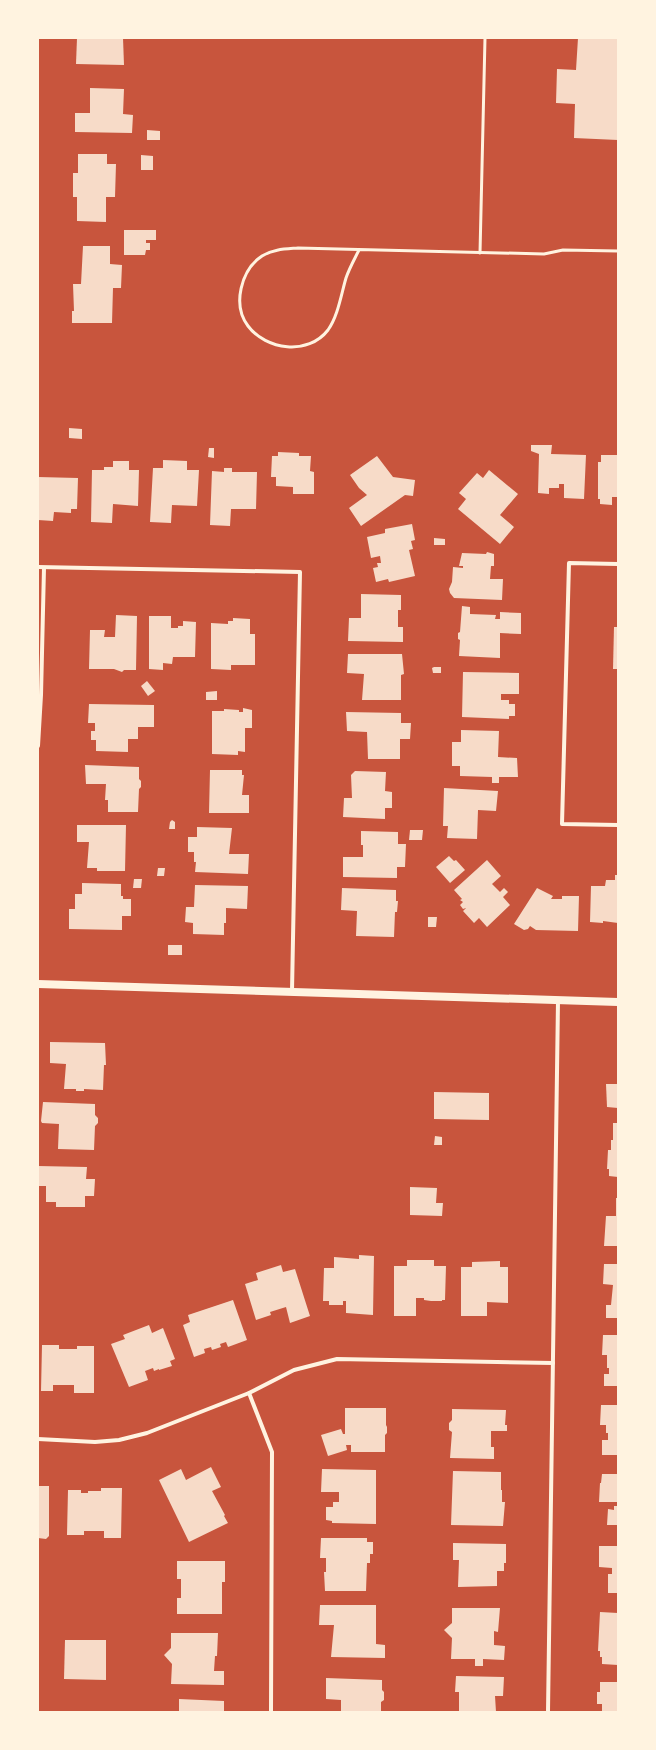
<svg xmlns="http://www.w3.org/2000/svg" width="656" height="1750" viewBox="0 0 656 1750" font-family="Overpass,sans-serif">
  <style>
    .building { fill: #f7dbc8 }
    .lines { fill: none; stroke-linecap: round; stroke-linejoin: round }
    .service { stroke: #fff3e0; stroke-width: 3 }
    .minor { stroke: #fff3e0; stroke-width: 4 }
    .secondary { stroke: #fff3e0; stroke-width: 8 }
  </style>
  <rect width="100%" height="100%" fill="#c8553d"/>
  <g class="building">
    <polygon points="77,38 123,38 124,65 76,64"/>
    <polygon points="578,38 618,38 618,140 574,138 575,104 556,103 557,69 576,70"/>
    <polygon points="90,88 124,89 123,114 133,115 132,133 75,132 75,113 90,113"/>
    <polygon points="147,130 160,131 160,140 147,140"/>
    <polygon points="78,154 107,154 107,164 116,164 115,197 106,197 106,222 77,221 77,197 73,197 73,173 78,173"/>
    <polygon points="141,155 153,156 153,170 141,170"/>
    <polygon points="124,230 156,230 156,240 146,240 146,243 150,243 150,250 146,250 145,255 124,255"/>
    <polygon points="83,246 110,246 110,264 122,265 121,288 113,288 112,323 72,323 72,311 74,311 73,284 81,284"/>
    <polygon points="69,428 82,429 82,439 69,438"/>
    <polygon points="531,445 552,445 551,454 586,455 584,499 564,498 564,484 559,484 559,488 549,488 549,494 538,493 539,454 531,451"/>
    <polygon points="209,448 214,448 214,458 208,457"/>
    <polygon points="278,452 299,453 299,456 311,456 310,471 314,472 314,494 293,494 293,487 276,486 276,477 271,477 272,456 278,456"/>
    <polygon points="601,455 618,455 618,497 612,497 612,505 600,504 600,499 598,499 598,462 601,462"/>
    <polygon points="377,456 393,477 415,480 413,496 405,495 361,526 349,508 367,495 359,488 350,475"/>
    <polygon points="163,460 187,461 187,470 199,470 197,506 172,505 171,523 150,522 153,468 163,468"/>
    <polygon points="113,461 129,461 129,470 139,470 138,506 113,504 112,523 91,522 92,470 104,470 104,467 113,467"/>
    <polygon points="224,468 232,468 232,472 257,472 256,509 231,509 230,526 210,525 212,471 224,472"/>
    <polygon points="489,470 518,494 500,515 514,527 500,544 458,509 466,499 459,493 477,473 483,478"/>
    <polygon points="38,477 78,478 77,509 71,509 71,513 54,512 53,521 38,520"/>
    <polygon points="412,524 415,540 411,541 413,549 409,550 415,576 389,582 388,579 376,582 373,568 378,567 377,563 381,563 380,556 371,558 367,537 385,533 385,529"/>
    <polygon points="434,538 445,539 445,545 434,545"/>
    <polygon points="487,552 494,554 494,566 491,566 490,579 503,579 502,600 454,598 450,593 449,589 452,582 453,567 463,568 463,566 459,566 462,553 486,554"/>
    <polygon points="361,594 401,595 401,610 398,610 398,627 403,627 403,642 348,641 349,618 361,618"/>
    <polygon points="462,606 470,607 470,614 496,615 495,619 500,619 500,612 521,613 521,634 500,633 500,658 459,656 460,640 458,639 458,633 460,632"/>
    <polygon points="116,615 137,616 136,670 124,670 122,672 114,669 89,669 90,630 105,630 104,637 115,637"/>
    <polygon points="149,616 171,616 171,628 178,628 178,626 183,626 183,621 196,622 195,657 173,657 172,664 163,663 163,670 149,669"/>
    <polygon points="233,618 250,619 250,634 255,634 255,665 231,665 231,670 211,669 211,623 228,624 228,621 233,621"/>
    <polygon points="614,627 618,627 618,669 613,669"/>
    <polygon points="348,654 402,654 404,674 401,675 401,700 362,700 364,674 347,673"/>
    <polygon points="434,667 441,667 441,673 433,673 432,668"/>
    <polygon points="463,672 519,673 519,694 501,694 501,700 509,700 509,704 515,704 515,716 509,716 509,719 462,717"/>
    <polygon points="147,681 155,691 148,696 141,686"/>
    <polygon points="217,691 217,700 206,700 206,692"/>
    <polygon points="89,704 154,705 154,727 138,727 138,739 128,739 128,752 96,751 96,740 91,740 91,731 95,731 95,723 88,723"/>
    <polygon points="243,708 252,710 252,728 245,728 245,752 238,751 238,755 212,754 212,711 224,711 224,709 239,710 239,712 243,712"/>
    <polygon points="346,712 401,713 401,723 411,723 410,739 400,739 400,759 368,759 367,732 347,731"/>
    <polygon points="461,730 499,731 498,757 517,758 518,777 499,777 499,783 492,783 492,777 460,776 460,766 452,766 452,742 461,742"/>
    <polygon points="85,765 139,767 139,779 141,781 141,787 139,789 138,812 108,812 108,800 105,800 106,784 86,784"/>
    <polygon points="210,770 242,770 242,775 244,775 242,795 249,795 249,813 209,813"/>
    <polygon points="355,771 386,772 385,791 392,792 392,808 385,808 385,819 343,817 344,798 352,798 351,775"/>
    <polygon points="444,788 498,791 496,811 478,810 477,839 447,838 448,826 443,826"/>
    <polygon points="172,820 175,822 175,829 169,829 170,822"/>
    <polygon points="77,825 126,825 125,871 97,871 97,868 87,868 89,842 77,842"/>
    <polygon points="197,827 232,828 229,854 249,854 248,874 195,872 196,862 194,862 194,852 188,852 188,837 197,837"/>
    <polygon points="410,830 423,830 422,840 409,840"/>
    <polygon points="361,831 398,832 398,844 406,844 405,867 397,867 397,878 343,877 343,857 363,857 363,845 361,845"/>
    <polygon points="449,856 454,861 456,860 465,870 450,883 436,867"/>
    <polygon points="487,860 501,876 492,884 500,892 504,888 508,892 503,897 510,905 487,927 479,918 474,923 463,911 466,908 463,909 460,905 463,902 460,900 462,899 454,890"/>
    <polygon points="158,868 165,868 164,876 157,876"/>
    <polygon points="615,875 618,875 618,923 603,921 603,923 590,922 591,886 605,886 606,880 615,880"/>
    <polygon points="134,879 142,879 141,888 133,888"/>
    <polygon points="82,883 121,884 121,896 123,896 123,899 131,899 131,916 122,916 122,930 69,929 69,909 75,909 75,894 82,894"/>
    <polygon points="195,885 248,886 247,909 226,908 226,923 224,923 224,935 193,934 193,923 185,922 186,907 194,907"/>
    <polygon points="342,888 396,890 396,901 398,901 397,912 395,912 394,937 356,936 357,911 341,910"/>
    <polygon points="537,888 553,896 551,899 562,899 562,896 579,896 578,931 536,930 530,926 528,929 524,930 514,924"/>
    <polygon points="428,917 437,917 436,927 428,927"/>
    <rect x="168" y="945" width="14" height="10"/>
    <polygon points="50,1042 105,1043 106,1065 104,1065 103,1090 84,1089 84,1091 76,1091 76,1089 64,1089 66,1064 50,1063"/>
    <polygon points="606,1084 618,1084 618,1108 607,1107"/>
    <polygon points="434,1092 489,1093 489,1120 434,1119"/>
    <polygon points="43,1102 95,1104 95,1115 98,1118 98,1123 95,1126 94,1150 58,1149 59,1124 42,1123 41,1121"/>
    <polygon points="613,1123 618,1123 618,1177 609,1176 609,1169 607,1169 608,1150 611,1150 611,1140 613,1140"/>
    <polygon points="435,1136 442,1137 442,1145 434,1145"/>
    <polygon points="38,1166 87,1167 86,1179 95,1179 94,1196 85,1196 85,1207 56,1207 56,1202 46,1202 46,1186 38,1186"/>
    <polygon points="410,1187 437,1188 436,1203 443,1203 442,1216 410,1215"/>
    <polygon points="616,1198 618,1198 618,1246 604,1246 606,1216 616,1216"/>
    <polygon points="359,1255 374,1256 373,1315 346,1313 346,1301 343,1301 343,1305 329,1305 329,1301 323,1301 324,1268 334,1268 334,1257 359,1259"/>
    <polygon points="407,1260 434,1260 434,1266 446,1266 445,1300 442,1300 442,1301 431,1301 424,1300 424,1298 416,1298 416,1316 394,1316 394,1266 407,1266"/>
    <polygon points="500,1261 500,1267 508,1267 508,1303 487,1302 487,1316 461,1316 461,1267 472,1267 472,1262"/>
    <polygon points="604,1264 618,1264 618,1318 606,1318 606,1305 611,1305 613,1285 603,1284"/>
    <polygon points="281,1265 283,1272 295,1269 310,1316 290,1323 286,1307 270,1312 271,1315 256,1320 245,1284 258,1280 256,1273"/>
    <polygon points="233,1300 247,1340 228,1347 226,1342 220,1344 221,1347 212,1350 211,1347 204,1349 205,1353 194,1357 183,1325 190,1322 188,1315"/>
    <polygon points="149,1325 152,1333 163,1328 175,1359 170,1361 172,1366 159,1370 159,1369 154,1371 153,1368 145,1371 148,1380 129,1387 111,1344 125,1339 123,1335"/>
    <polygon points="603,1335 618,1335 618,1386 604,1386 604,1374 609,1374 609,1368 607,1368 607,1355 602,1355"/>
    <polygon points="42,1345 59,1345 59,1349 77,1349 77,1346 94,1346 94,1393 74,1393 74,1385 53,1385 53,1391 41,1391"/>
    <polygon points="601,1405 618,1405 618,1455 602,1455 602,1440 608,1440 608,1433 606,1433 606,1425 600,1425"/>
    <polygon points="345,1408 386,1408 386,1425 387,1427 387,1433 385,1435 385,1452 351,1452 351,1445 346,1445 347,1450 328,1456 321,1435 341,1429 343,1434 345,1434"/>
    <polygon points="452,1409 506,1410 505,1425 507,1425 507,1431 491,1431 491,1447 494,1447 494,1459 450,1458 452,1432 449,1430 449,1423 452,1420"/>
    <polygon points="211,1467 221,1487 212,1491 225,1515 224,1516 228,1523 189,1542 159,1480 181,1469 186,1480"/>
    <polygon points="322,1469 376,1470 376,1524 332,1523 332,1521 326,1520 326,1507 333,1507 333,1502 339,1502 339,1492 321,1492"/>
    <polygon points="453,1471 501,1472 501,1490 502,1490 502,1502 505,1502 503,1526 451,1525"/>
    <polygon points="602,1474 618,1474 618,1502 599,1502 600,1483 601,1483"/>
    <polygon points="38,1486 49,1486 49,1536 46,1539 38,1538"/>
    <polygon points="101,1488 122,1488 121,1538 104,1538 104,1531 84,1531 84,1535 67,1535 68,1490 81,1490 81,1493 88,1493 88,1491 101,1491"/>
    <polygon points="614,1506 618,1506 618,1525 607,1525 608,1509 614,1510"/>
    <polygon points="321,1538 367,1538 367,1542 373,1542 373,1554 370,1554 370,1563 367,1563 366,1591 325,1591 324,1572 326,1572 326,1558 320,1558"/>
    <polygon points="453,1543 506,1544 506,1563 504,1563 504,1571 497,1571 497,1586 458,1587 459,1560 453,1560"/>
    <polygon points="599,1546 618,1546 618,1593 608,1593 608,1574 612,1574 612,1568 599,1567"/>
    <polygon points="177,1561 225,1561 225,1582 222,1582 222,1614 177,1614 177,1598 181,1598 181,1579 177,1579"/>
    <polygon points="320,1605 376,1605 376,1644 385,1645 385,1658 331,1657 334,1625 319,1625"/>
    <polygon points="452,1608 500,1608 498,1632 494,1631 494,1645 505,1646 504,1660 483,1659 483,1666 475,1666 475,1659 451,1659 452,1638 444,1630 452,1623"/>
    <polygon points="600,1612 618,1613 618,1665 602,1664 602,1657 600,1657 600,1651 598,1651"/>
    <polygon points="171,1633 218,1633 217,1656 215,1656 214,1671 224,1671 224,1685 171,1684 172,1664 164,1655 171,1648"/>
    <polygon points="65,1640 106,1640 106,1680 64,1679"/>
    <polygon points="456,1676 504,1677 503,1696 495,1696 496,1712 459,1712 459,1692 455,1692"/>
    <polygon points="326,1678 382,1680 382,1690 384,1692 384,1700 381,1702 381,1712 341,1712 341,1700 326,1699"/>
    <polygon points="600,1682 618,1682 618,1712 602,1712 602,1704 597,1704 597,1692 600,1692"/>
    <polygon points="179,1699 224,1701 224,1712 179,1712"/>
  </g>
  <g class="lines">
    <g class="service">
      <path d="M359,250C354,260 349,269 346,278C341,295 338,316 328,330C308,356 266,350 248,326C232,305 241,270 262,256C273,249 286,249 298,248L544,254L563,250L618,251"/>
      <polyline points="480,253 485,38"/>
    </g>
    <g class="minor">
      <polyline points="618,564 569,563 562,824 618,825"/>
      <polyline points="38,567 300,572 292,991"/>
      <polyline points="38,746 41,695 44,568"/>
      <polyline points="249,1393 272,1452 271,1712"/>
      <polyline points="38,1439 95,1442 119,1440 147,1433 249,1393 294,1370 337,1359 553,1363"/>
      <polyline points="548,1712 558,1001"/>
    </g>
    <polyline class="secondary" points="38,984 618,1002"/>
  </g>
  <rect width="656" height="1750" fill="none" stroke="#fff3e0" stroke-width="78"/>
</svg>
